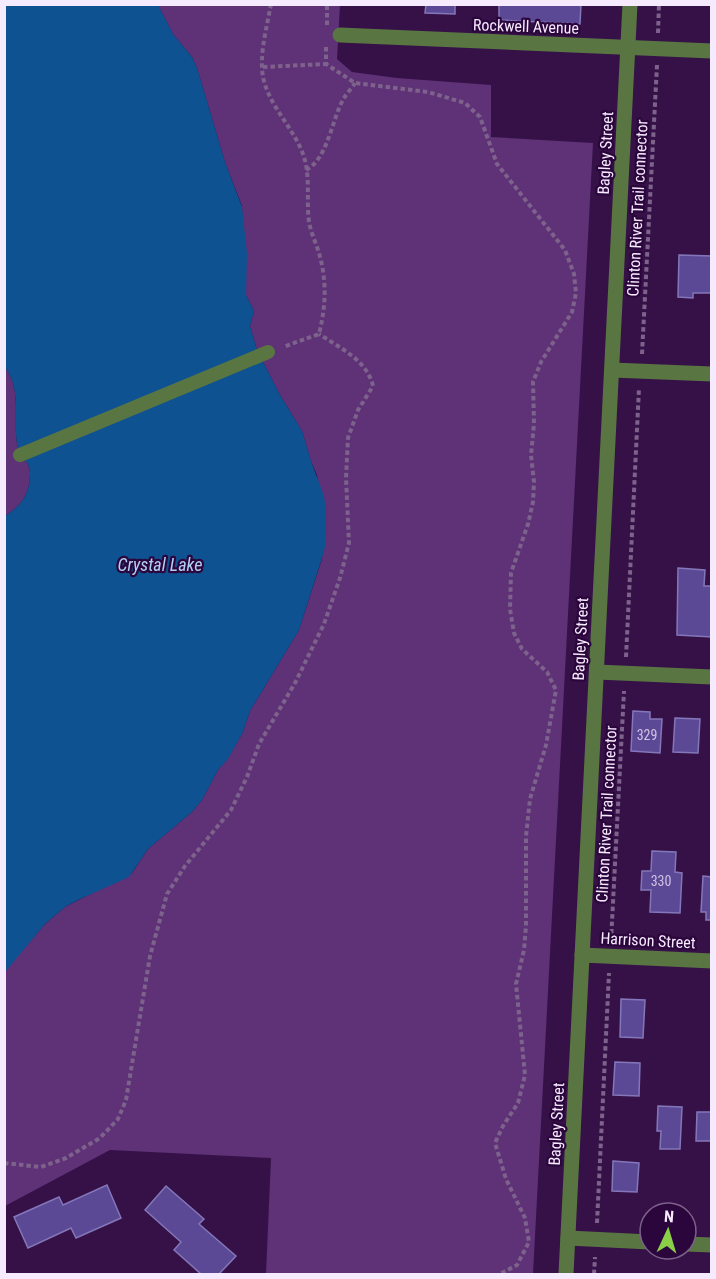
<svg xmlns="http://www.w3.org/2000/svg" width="716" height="1279" viewBox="0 0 716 1279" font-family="'Roboto Condensed',sans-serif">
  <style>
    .green { fill: #5f3177 }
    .water { fill: #0f5292 }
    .building { fill: #5c4996; stroke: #8477b9; stroke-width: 1.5 }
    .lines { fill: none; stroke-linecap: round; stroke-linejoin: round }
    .path { stroke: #7d628b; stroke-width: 4; stroke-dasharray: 4.5 3; stroke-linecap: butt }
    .lane { stroke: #597542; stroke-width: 14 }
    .street { stroke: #597542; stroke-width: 15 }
    .labels { text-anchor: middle; stroke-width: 4.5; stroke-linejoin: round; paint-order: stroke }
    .number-label { font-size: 14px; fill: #d0c2e4 }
    .street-label { font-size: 16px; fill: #f6eafe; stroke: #2b063c }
    .water-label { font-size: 18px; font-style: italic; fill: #b1d0f4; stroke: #2b063c }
  </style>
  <rect width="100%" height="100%" fill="#351147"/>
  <g class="green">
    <polygon points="158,5 340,5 337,59 352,72 397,78 491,85 491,137 593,143 533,1274 266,1274 271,1158 110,1150 5,1206 4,972 45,924 65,907 132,873 148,849 192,812 202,800 218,770 228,758 243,732 250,711 299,630 322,559 324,535 317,475 311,461 302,431 280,395 257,350 250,326 254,311 246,295 242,206 225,162 197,68 192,57 173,34"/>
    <path d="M5,367C22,391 13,417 17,444C19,456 31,462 30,474C30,494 21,506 5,516Z"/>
  </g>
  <path class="water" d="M5,5H158L173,34L192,57L197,68L225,162L242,207L247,254L246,295L254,311L250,326L257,350L280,395L302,431L311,461L324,496L326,512L325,547L322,558L299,630L250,711L243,732L228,759L218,770L202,800L192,812L148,849L129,877L78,900L65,907L45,924L5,972V516C21,506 30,494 30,474C31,462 19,456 17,444C13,417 22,391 5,367Z"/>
  <g class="building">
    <polygon points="426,4 455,4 455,14 425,13"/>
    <polygon points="499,4 581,4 580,24 499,20"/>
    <polygon points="679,255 712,256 712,314 711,293 693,293 693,298 678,297"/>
    <polygon points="678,568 705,570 704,586 712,586 712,637 677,635"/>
    <polygon points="633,711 650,712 650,719 662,719 660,753 631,751"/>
    <polygon points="675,718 700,719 698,753 673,752"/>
    <polygon points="652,851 676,852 675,872 682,873 680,913 650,912 651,890 641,890 642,871 651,871"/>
    <polygon points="703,876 712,877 712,920 706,920 706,912 701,912"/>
    <polygon points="621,999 645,1000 643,1038 620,1037"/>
    <polygon points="615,1062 640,1063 639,1096 613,1095"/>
    <polygon points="658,1106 682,1107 680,1149 660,1149 661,1131 657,1131"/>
    <polygon points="697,1112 712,1112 712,1141 696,1141"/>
    <polygon points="613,1161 639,1163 637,1192 612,1191"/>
    <polygon points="107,1185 121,1218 76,1238 71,1228 28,1248 14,1217 59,1197 63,1205"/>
    <polygon points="166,1186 204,1219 199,1224 236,1256 219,1274 201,1274 174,1250 181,1242 145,1210"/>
  </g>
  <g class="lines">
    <g class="path">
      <path d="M271,4C267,27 259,54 263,77C269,106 293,127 303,154C311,176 306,200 309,222C311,233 316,243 319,253C327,281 326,306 319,334L283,347"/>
      <polyline points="327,25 327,4"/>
      <polyline points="658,33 659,4"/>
      <polyline points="326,47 326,64 355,83 428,92 465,103 480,117 497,164 565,250 574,274 576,293 572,312 541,362 533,382 534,424 531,455 534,482 533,502 528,524 511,573 510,609 514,633 522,649 547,672 556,690 546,745 530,799 526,836 526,926 524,950 516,984 525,1075 518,1103 503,1126 495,1143 506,1179 525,1218 529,1242 517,1265 500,1274"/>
      <polyline points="263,67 326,64"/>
      <path d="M306,170C328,159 332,118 344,98C347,93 352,88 355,83"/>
      <polyline points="642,354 657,65"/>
      <polyline points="626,657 639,388"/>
      <polyline points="611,941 624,691"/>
      <path d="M4,1163L41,1167L66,1158L100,1138L118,1119L126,1100L150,956L167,894L185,866L231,810L247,777L259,744L295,683L324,624L340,578L349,543L346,478L348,438L358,410L373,386C367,360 340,348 319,334"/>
      <polyline points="597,1223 609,973"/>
      <polyline points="594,1274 595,1257"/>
    </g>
    <polyline class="lane" points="20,455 268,352"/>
    <g class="street">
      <polyline points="340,35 712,51"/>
      <polyline points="612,370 712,374"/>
      <polyline points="597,672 712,677"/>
      <polyline points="582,955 712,961"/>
      <polyline points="568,1238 650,1242"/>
      <polyline points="686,1244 712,1245"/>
      <polyline points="566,1274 630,4"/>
    </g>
  </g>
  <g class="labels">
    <g class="number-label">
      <text x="647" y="740">329</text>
      <text x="661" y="886">330</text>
    </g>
    <g class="street-label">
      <text transform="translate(526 26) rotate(2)" y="6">Rockwell Avenue</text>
      <text transform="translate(605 153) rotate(-87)" y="6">Bagley Street</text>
      <text transform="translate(637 208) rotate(-87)" y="6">Clinton River Trail connector</text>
      <text transform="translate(580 639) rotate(-87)" y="6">Bagley Street</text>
      <text transform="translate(606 814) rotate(-87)" y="6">Clinton River Trail connector</text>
      <text transform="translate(648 940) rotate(3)" y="6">Harrison Street</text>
      <text transform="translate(556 1124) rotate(-87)" y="6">Bagley Street</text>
    </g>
    <g class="water-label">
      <text x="160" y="571">Crystal Lake</text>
    </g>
  </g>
  <rect width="716" height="1279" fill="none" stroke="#f6eafe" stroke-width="12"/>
  <g transform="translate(668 1231) rotate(4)"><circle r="28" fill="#2b063c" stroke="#7c618a" stroke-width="1.5"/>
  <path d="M0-4.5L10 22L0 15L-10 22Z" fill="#8bce47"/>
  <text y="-9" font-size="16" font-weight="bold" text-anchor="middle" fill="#f6eafe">N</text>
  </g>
</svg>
